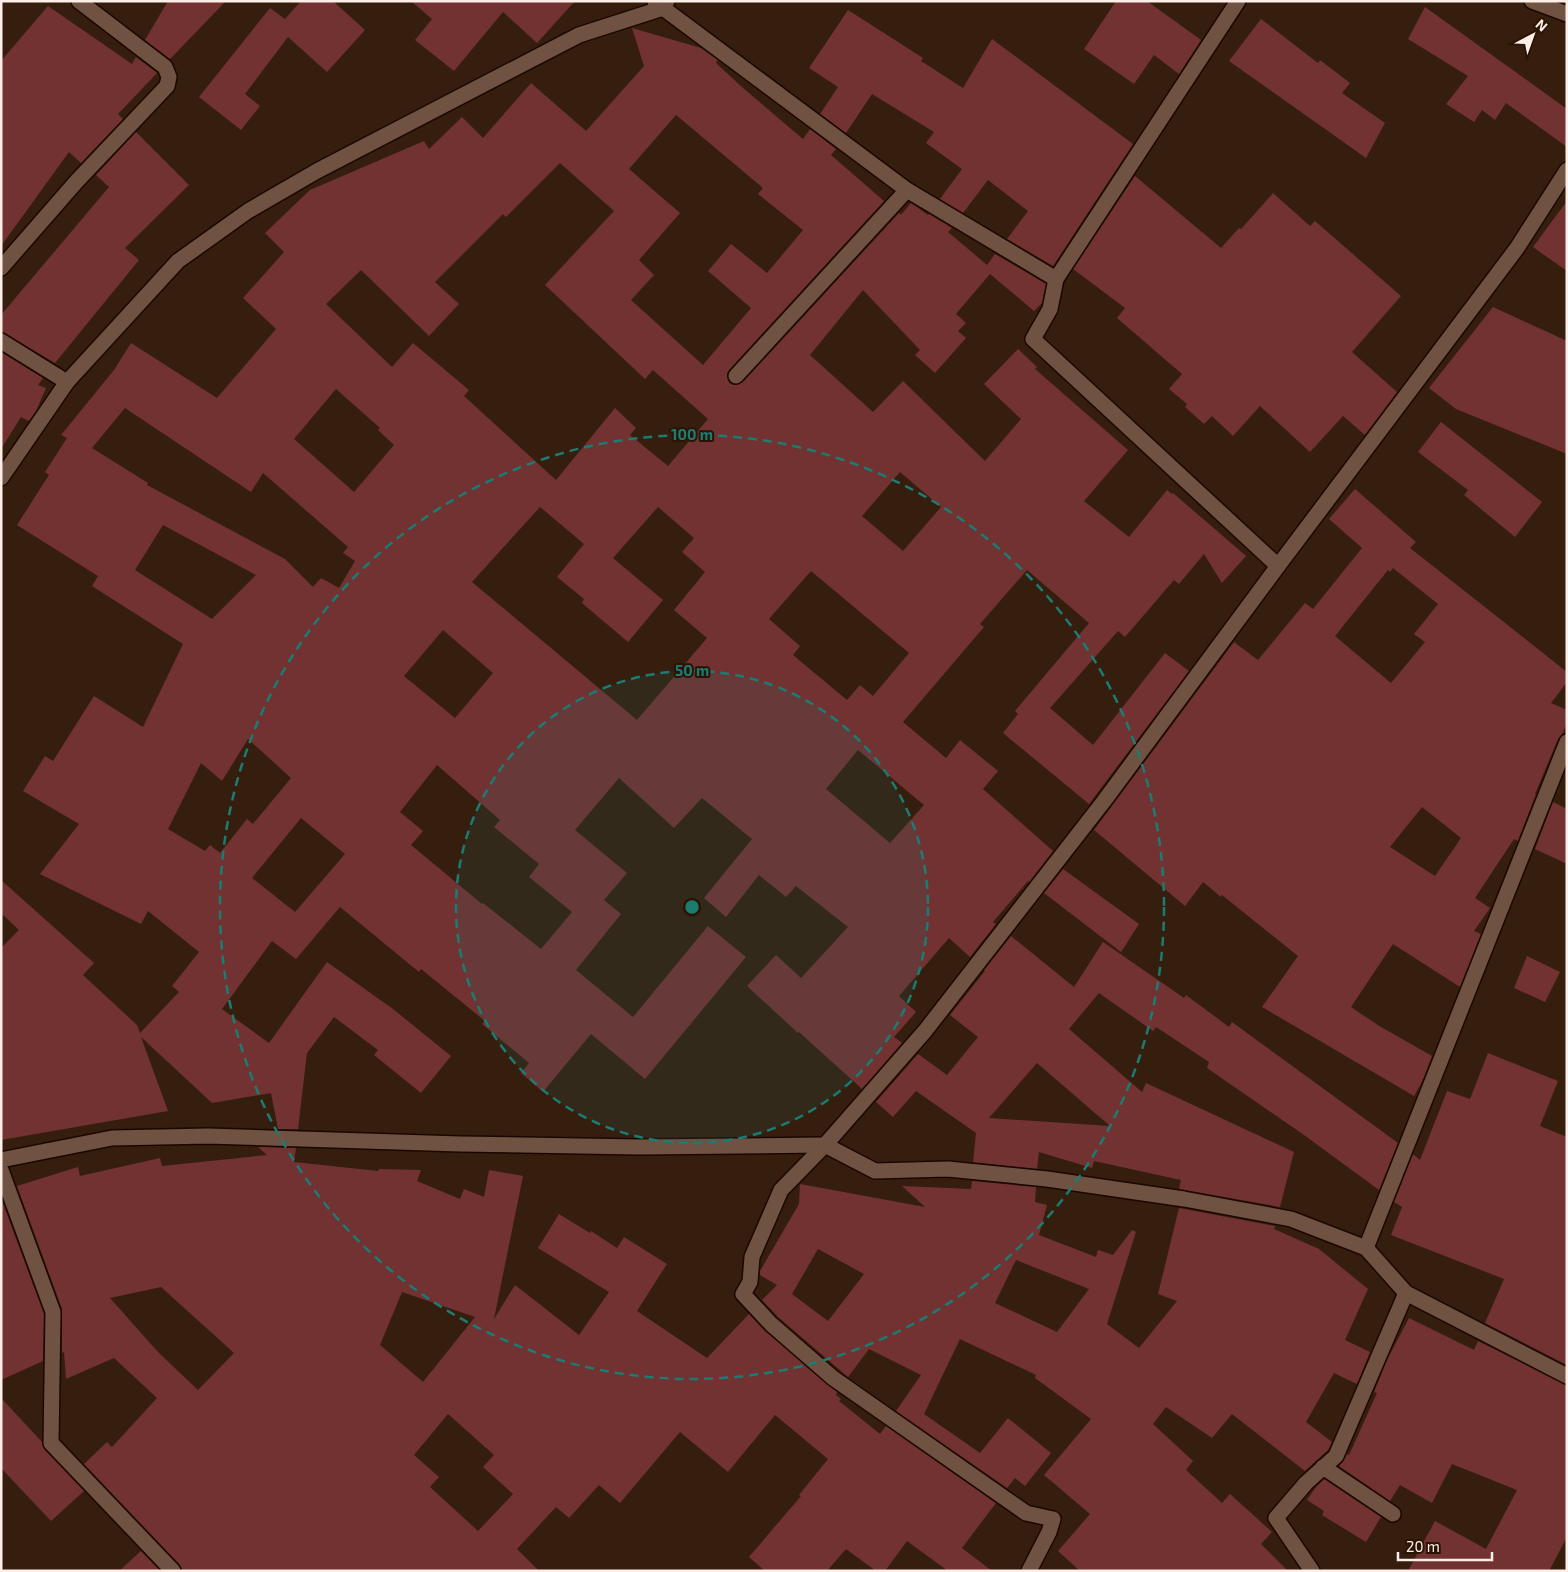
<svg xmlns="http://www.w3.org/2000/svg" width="1568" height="1572" viewBox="0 0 1568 1572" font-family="'Exo 2',sans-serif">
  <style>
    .building { fill: #723231; fill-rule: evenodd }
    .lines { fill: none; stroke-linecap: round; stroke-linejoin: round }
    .street-casing { stroke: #1c0700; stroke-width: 18 }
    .secondary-casing { stroke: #1c0700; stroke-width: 18 }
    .street { stroke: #6f5242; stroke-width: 15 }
    .secondary { stroke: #6f5242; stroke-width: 15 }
    .ring { fill: none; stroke: #1b7c74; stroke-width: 2.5; stroke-dasharray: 9 6 }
    .centre { fill: #1b7c74; stroke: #2c1405; stroke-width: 2.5 }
    .ring-label { font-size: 15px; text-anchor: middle; font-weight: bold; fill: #1b7c74; stroke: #2c1405; stroke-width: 4; stroke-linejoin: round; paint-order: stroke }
  </style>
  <rect width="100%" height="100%" fill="#361e0e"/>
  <g class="building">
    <polygon points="168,1 226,1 170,59 145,40"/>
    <polygon points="301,1 333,1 365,30 327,72 288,37 245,94 260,106 241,130 199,97 270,8 285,19"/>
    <polygon points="411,1 575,1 537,43 503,12 454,71 415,40 432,19"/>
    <polygon points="1116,1 1147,1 1201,40 1179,74 1154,55 1134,84 1084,49"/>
    <polygon points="48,6 132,64 136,57 157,73 118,114 123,119 81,163 69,152 1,246 1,61"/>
    <polygon points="1425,7 1567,109 1567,147 1506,103 1495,120 1482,110 1474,122 1446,104 1468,76 1408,39"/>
    <polygon points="848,10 923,58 921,61 963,88 992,39 1133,144 1053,266 1007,239 1028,211 988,180 963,213 940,199 962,169 926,143 934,132 872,94 846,133 820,114 838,87 809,68"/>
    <polygon points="1261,19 1318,63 1320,60 1350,83 1342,93 1385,123 1366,158 1229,61"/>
    <path d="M632,28L701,48L718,60L716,63L743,88L803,139L810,129L836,149L831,155L884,201L729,370L727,374L729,383L734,385L743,382L899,213L901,215L911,203L928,215L929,214L952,228L948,232L987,265L995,254L1046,284L1042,303L1034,311L990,274L956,314L966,323L958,331L966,338L935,373L915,355L920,350L863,290L810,355L873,412L903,381L985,461L1021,419L984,384L1018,349L1037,367L1035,369L1128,450L1084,501L1129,537L1167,490L1172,494L1173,493L1246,556L1222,583L1204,554L1179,584L1174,580L1125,637L1118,631L1050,708L1093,745L1165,653L1189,671L1089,804L1003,733L1018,714L1015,711L1089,623L1027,570L980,624L984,627L903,722L946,758L960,740L998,771L983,789L1053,851L1029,882L1028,881L993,922L996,924L970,957L949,938L899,996L916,1012L894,1037L902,1043L862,1089L799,1032L798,1033L747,986L776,955L801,978L848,927L796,886L786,897L759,875L726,917L704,898L752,839L702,798L674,828L619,778L575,830L627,873L604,900L621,914L576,970L633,1017L708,926L746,957L645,1079L591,1034L543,1092L521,1073L529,1063L482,1024L485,1021L421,969L419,972L340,907L296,959L272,941L222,1009L269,1043L327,962L393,1009L451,1056L421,1093L374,1055L378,1050L334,1017L307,1053L298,1129H278L271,1093L212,1103L141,1037L168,1111L1,1140V948L19,930L1,913V880L94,963L83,975L137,1025L140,1033L179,992L172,986L199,952L148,911L141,924L40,874L79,824L23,791L45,756L53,761L94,696L143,727L183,644L92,586L98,576L17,525L49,475L45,472L67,438L61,435L114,370L131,343L217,398L276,329L243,298L284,252L265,233L310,190L424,141L429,149L462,117L483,138L531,83L586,131L644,66ZM676,115L763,188L758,194L803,230L767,273L731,244L708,271L751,308L703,365L631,300L654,275L639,260L680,213L629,169ZM560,163L614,211L545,285L645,379L653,370L708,419L668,466L630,435L636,428L615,408L556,480L464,396L469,390L413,343L392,367L326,304L361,270L429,336L459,304L435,282L503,214L506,217ZM336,389L380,428L378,430L394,445L354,492L294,439ZM125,408L251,492L263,473L348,547L343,553L355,561L339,588L321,578L313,587L285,559L147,485L148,483L92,448ZM900,472L941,507L903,551L862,516ZM540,507L584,544L557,577L584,599L582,603L628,642L663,600L613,558L658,507L694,538L682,552L705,572L674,610L707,638L637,720L472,582ZM163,525L256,575L212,619L135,570ZM811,571L909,653L873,696L860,685L847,700L793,655L800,646L769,619ZM443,630L493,673L455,718L404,676ZM248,739L291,778L253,824L247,819L220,853L210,845L205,851L168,829L201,763L222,781ZM858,750L924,805L890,843L826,789ZM437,765L500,820L494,827L539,864L529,877L572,912L541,949L483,903L482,904L411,845L423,831L400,812ZM301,818L345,854L295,912L252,878Z"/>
    <polygon points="136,132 189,185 125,248 139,260 55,363 1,332 1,315 109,187 96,175"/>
    <polygon points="1135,176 1221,248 1239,228 1241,229 1273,193 1310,226 1315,221 1401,296 1352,352 1397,392 1365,435 1343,416 1310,452 1260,406 1233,436 1212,416 1204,424 1185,407 1187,404 1169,389 1182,374 1117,318 1125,308 1073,269"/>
    <polygon points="1567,201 1567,271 1533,247"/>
    <polygon points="1493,307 1567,341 1567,454 1456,409 1429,388"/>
    <polygon points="1,352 43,378 38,385 46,388 36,411 29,421 21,417 1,449"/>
    <polygon points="1441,422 1542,502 1515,537 1464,495 1468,490 1418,452"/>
    <path d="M1355,489L1416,542L1410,548L1567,672V682L1551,703L1567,710V723L1562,734L1558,739L1535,794H1536L1518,841L1514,839L1475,898L1490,908L1474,931L1481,934L1460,987L1393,944L1351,1007L1381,1027L1432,1056L1422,1082L1414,1096L1262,1007L1298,956L1222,895L1221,897L1203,882L1185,906L1094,830L1234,642L1258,660L1305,603L1313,609L1362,548L1329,519ZM1393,568L1438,604L1414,634L1425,642L1391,683L1335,636L1388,570L1390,572ZM1422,807L1461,838L1435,876L1390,847Z"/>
    <polygon points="1553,802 1567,809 1567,864 1535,849"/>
    <polygon points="1063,869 1139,924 1121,952 1044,893"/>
    <path d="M1011,936L1074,987L1103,942L1184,998L1186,995L1229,1027L1232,1022L1398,1143L1379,1190L1304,1135L1207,1068L1209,1062L1156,1027L1153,1031L1099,993L1069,1029L1142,1092L1146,1083L1294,1152L1280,1207L1179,1189L1181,1180L1094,1161L1092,1168L1039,1152L1037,1169L973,1162L976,1133L916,1091L893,1117L876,1102L918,1054L947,1075L978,1037L950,1015L985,971L984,970ZM1037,1063L1110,1126L989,1118Z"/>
    <polygon points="1527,956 1560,972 1545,1002 1514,988"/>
    <polygon points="1488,1053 1558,1081 1540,1126 1567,1137 1567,1365 1485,1323 1504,1279 1391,1235 1402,1207 1394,1202 1413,1154 1420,1160 1447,1091 1470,1099"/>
    <path d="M258,1147L296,1148L294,1162L378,1171L379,1169L421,1170L417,1181L460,1199L464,1189L484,1197L489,1170L523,1176L494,1319L515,1285L579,1335L609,1292L538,1248L559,1214L590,1233L591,1231L617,1248L624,1237L667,1264L637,1311L707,1358L749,1314L765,1331L837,1392L836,1395L841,1399L839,1401L880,1434L886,1426L996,1503L962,1548L992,1571H948L907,1541L885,1571H876L846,1549L827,1571H765L749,1557L801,1496L799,1495L828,1459L775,1415L728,1472L680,1432L620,1503L599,1485L569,1518L556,1507L517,1549L539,1571H182L180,1565L84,1464L107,1442L112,1447L157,1398L114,1358L66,1379L64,1352L62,1353V1309L17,1186L78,1167L80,1176L160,1158L162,1166L267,1155ZM161,1287L234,1353L198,1390L158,1352L110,1298ZM402,1292L475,1317L423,1382L380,1345ZM448,1414L494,1455L483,1467L513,1494L478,1531L430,1487L439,1477L414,1455Z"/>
    <path d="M972,1181L1036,1187L1035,1202L1047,1205L1039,1235L1096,1257L1098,1250L1113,1255L1132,1230L1136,1232L1107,1324L1139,1348L1177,1301L1158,1294L1179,1208L1275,1226L1274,1229L1319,1249L1368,1289L1345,1340L1370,1352L1357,1384L1334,1373L1306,1422L1332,1442L1328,1450L1305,1471L1232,1414L1212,1438L1166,1407L1153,1424L1193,1461L1186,1470L1222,1503L1230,1494L1272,1532L1261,1544L1288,1571H1080L1058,1551L1090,1514L1044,1475L1091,1419L1035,1378L1036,1375L960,1339L924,1414L980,1453L1008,1418L1051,1453L1025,1486L1015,1478L1007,1488L896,1411L921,1375L869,1349L848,1377L778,1317L762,1300L777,1285L760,1275V1271L799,1204L800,1184L925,1207L902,1186L971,1189ZM818,1249L864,1274L828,1321L792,1294ZM1016,1260L1089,1289L1057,1332L995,1303Z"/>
    <polygon points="1,1198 44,1314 43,1361 1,1380"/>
    <polygon points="1409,1318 1474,1350 1478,1341 1567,1385 1567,1537 1549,1571 1408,1571 1435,1521 1486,1549 1517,1490 1452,1464 1432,1503 1400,1485 1390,1501 1339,1466 1344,1460 1347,1454 1349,1455 1377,1393 1374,1392 1387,1360"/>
    <polygon points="1,1398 42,1442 44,1449 84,1491 51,1521 1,1468"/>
    <polygon points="1324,1479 1381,1517 1366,1542 1322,1515 1324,1511 1307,1500 1316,1487"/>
    <polygon points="141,1551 160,1571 119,1571"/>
  </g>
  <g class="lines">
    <defs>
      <g id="street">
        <polyline points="1238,1 1056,279 1050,309 1033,339 1278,566"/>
        <polyline points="1532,1 1567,14"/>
        <polyline points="655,2 907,190 1056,279"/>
        <polyline points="1,268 76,182 167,86 169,77 165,67 79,1"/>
        <polyline points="1,341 67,382"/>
        <polyline points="736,376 907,190"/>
        <polyline points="1,478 67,382 178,261 248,211 317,171 579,35 663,8 667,1"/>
        <polyline points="1,1170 53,1312 51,1443 173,1571"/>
        <polyline points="1366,1248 1567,742"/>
        <polyline points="1323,1467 1393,1514"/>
        <polyline points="1029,1571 1049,1532 1053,1519 1026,1513 833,1378 771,1324 743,1294 750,1282 752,1257 781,1190 825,1145 925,1031 1104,801 1278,566 1517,248 1567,170"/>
        <polyline points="1312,1571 1276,1518 1306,1483 1336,1456 1406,1293"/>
      </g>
      <polyline id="secondary" points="1,1160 112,1138 208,1136 460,1144 639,1147 825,1145 875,1171 948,1169 1047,1179 1184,1199 1291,1219 1366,1248 1406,1293 1567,1376"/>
    </defs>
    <use href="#street" class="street-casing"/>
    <use href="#secondary" class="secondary-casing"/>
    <use href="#street" class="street"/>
    <use href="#secondary" class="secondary"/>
  </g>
  <circle cx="692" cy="907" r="236" fill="#1b7c74" fill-opacity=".12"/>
  <g class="ring">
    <circle cx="692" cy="907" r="236"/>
    <circle cx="692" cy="907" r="472"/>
  </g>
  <circle cx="692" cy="907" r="8" class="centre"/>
  <g class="ring-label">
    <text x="692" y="440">100 m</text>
    <text x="692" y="676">50 m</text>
  </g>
  <rect width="1568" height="1572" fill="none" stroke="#fdefe7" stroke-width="5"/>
  <g transform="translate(1533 35) rotate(41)" stroke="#2c1405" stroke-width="4" paint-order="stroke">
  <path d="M0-4L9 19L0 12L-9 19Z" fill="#fdefe7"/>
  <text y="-8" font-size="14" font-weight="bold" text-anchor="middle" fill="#fdefe7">N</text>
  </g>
  <path d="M1398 1552v8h94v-8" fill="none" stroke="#fdefe7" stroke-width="2.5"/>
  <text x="1406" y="1552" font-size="15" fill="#fdefe7" stroke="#2c1405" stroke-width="4" paint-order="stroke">20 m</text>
</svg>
